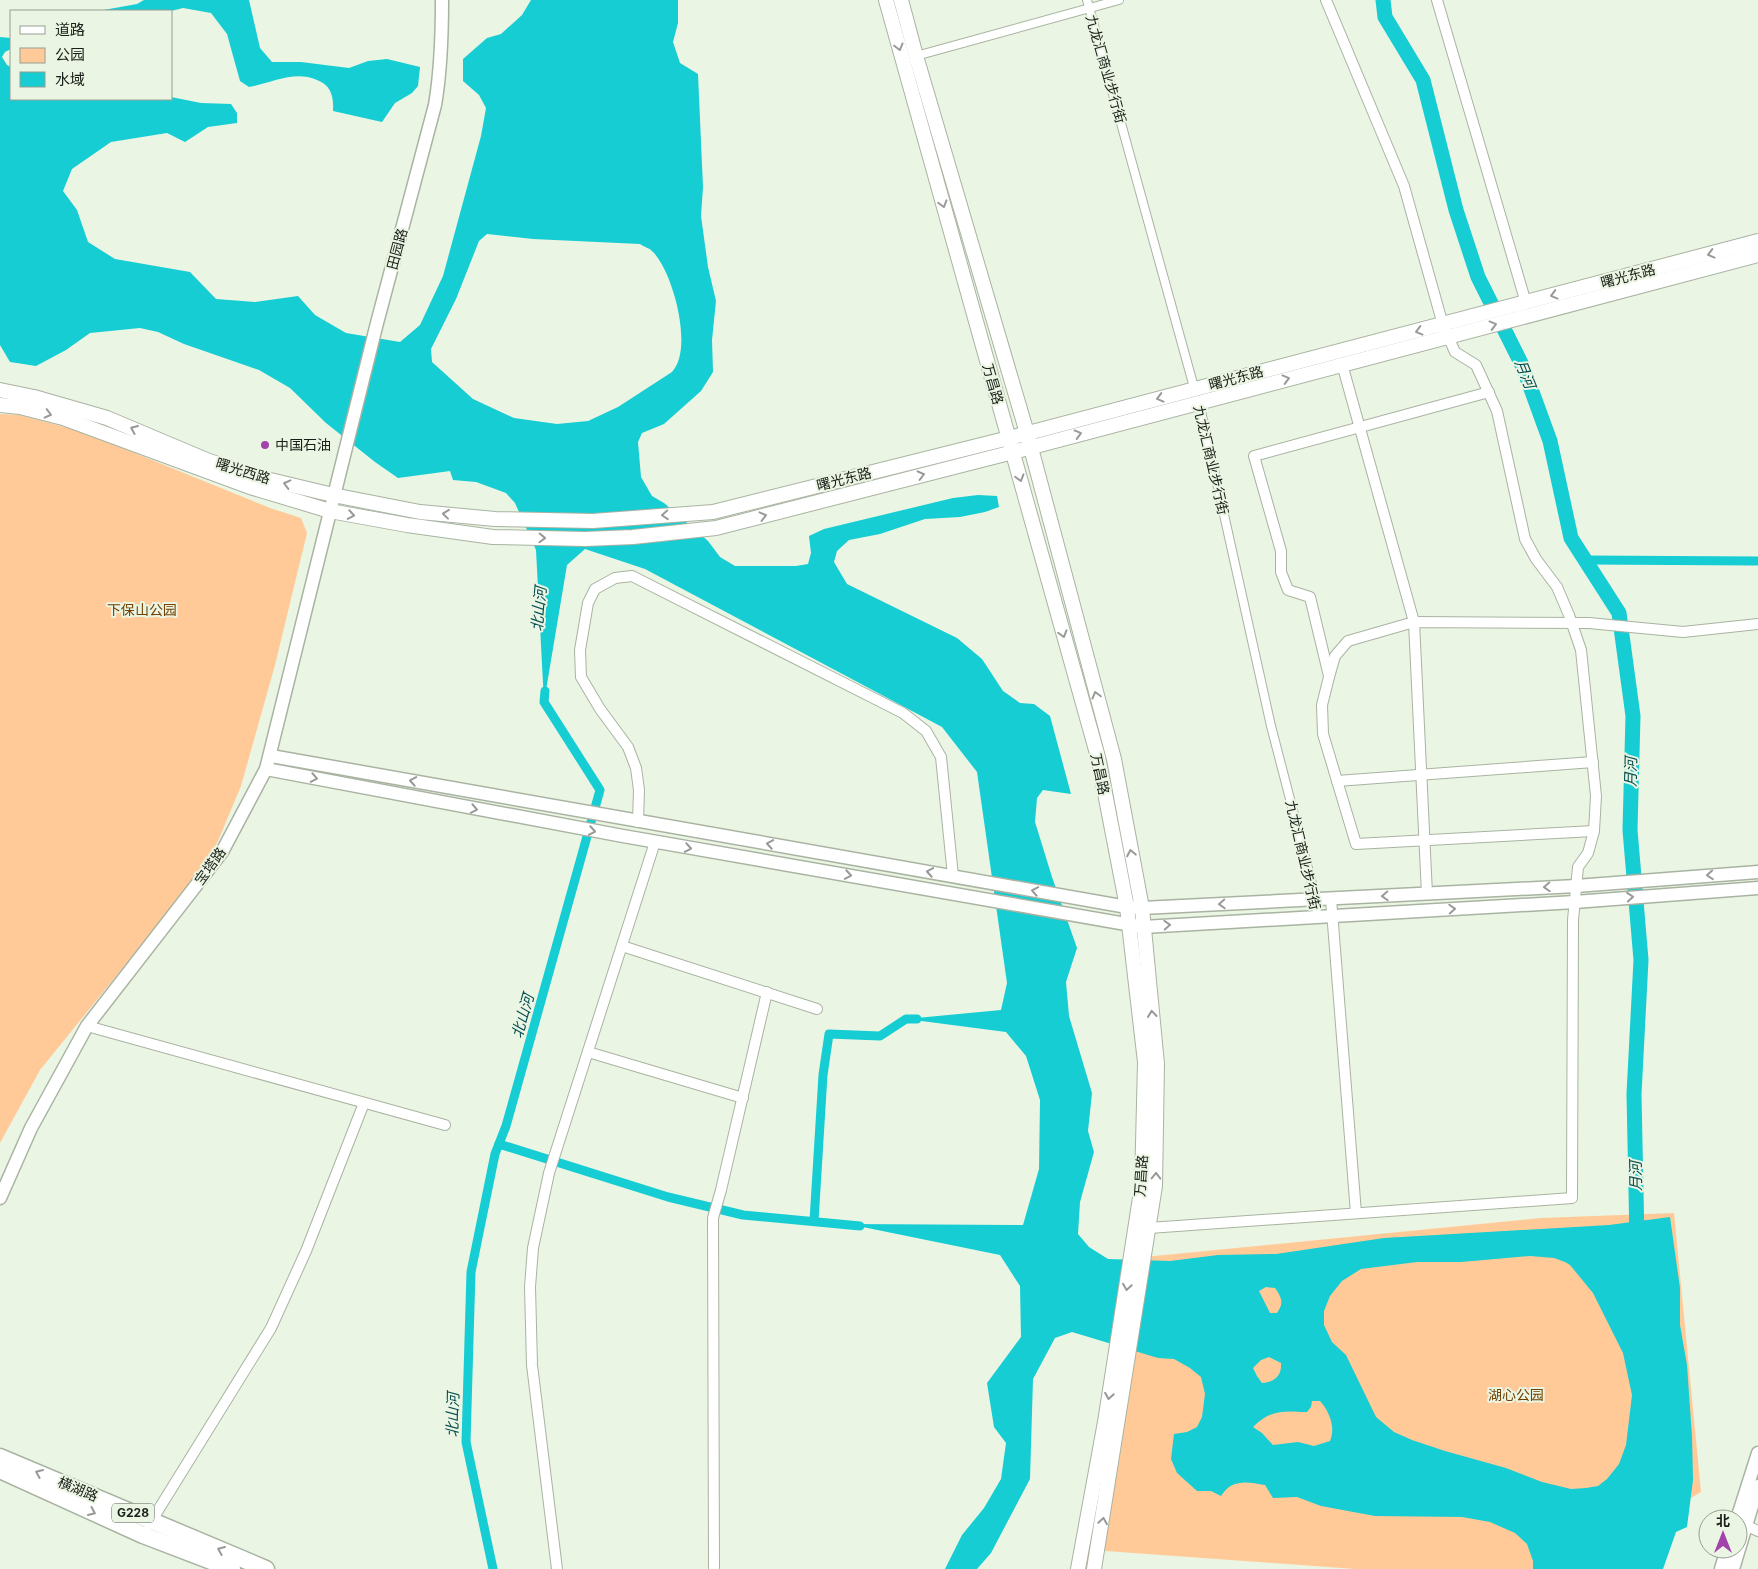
<svg xmlns="http://www.w3.org/2000/svg" width="1758" height="1569" viewBox="0 0 1758 1569" font-family="Inter,'Noto Sans SC',sans-serif">
  <style>
    .green { fill: #ffca98 }
    .water { fill: #15cdd3; fill-rule: evenodd }
    .lines { fill: none; stroke-linecap: round; stroke-linejoin: round }
    .canal { stroke: #15cdd3; stroke-width: 9 }
    .river { stroke: #15cdd3; stroke-width: 15 }
    .pedestrian-casing { stroke: #a9b3a2; stroke-width: 10 }
    .minor-casing { stroke: #a9b3a2; stroke-width: 12 }
    .tertiary-casing { stroke: #a9b3a2; stroke-width: 15 }
    .secondary-casing { stroke: #a9b3a2; stroke-width: 16 }
    .trunk-casing { stroke: #a9b3a2; stroke-width: 19 }
    .pedestrian { stroke: #fff; stroke-width: 8 }
    .minor { stroke: #fff; stroke-width: 10 }
    .tertiary { stroke: #fff; stroke-width: 12 }
    .secondary { stroke: #fff; stroke-width: 14 }
    .trunk { stroke: #fff; stroke-width: 16 }
    .oneway { stroke: #989a97 }
    .poi-dot { fill: #a243ab; stroke: #ebf5e3; stroke-width: 2 }
    .labels { text-anchor: middle; stroke-width: 4; stroke-linejoin: round; paint-order: stroke }
    .shield { fill: #ebf5e3; stroke: #595e55; stroke-width: 1 }
    .shield-label { font-size: 12px; font-weight: bold; fill: #1a1e18 }
    .street-label { font-size: 14px; fill: #1a1e18; stroke: #ebf5e3 }
    .poi-label { font-size: 14px; fill: #1a1e18; stroke: #ebf5e3; text-anchor: start }
    .park-label { font-size: 14px; fill: #734203; stroke: #ebf5e3 }
    .water-label { font-size: 15px; font-style: italic; fill: #044d50; stroke: #ebf5e3 }
  </style>
  <rect width="100%" height="100%" fill="#ebf5e3"/>
  <g class="green">
    <polygon points="0,414 20,415 83,432 270,508 301,518 307,533 275,665 241,786 218,841 198,875 40,1070 0,1143"/>
    <polygon points="1674,1213 1701,1492 1571,1569 1355,1569 1092,1550 1090,1544 1134,1258 1541,1218"/>
  </g>
  <g class="water">
    <path d="M144,0H249L260,48L272,62H301L349,68L368,61L387,59L420,67L418,86L412,93L395,103L382,122L333,111C334,97 331,85 317,80C294,70 272,83 249,87L240,81L227,34L211,13L183,8L171,11H98L137,4Z"/>
    <path d="M531,0H678V23L673,42L680,63L698,74L703,187L701,216L708,267L716,301L712,340L713,372L701,391L664,424L642,433L638,442L641,477L652,496L664,503L708,541L720,557L735,566H796L808,564L811,553L809,536L824,529L953,498L978,495L997,496L999,507L985,512L960,517L925,519L880,534L849,540L837,551L834,562L847,584L957,638L982,659L1003,691L1020,703L1034,704L1050,716L1071,794L1043,790L1037,798L1035,822L1052,877L1077,948L1066,982L1069,1016L1092,1093L1088,1131L1094,1152L1080,1202L1078,1234L1089,1247L1108,1259L1170,1261L1218,1255L1276,1254L1384,1238L1609,1225L1670,1217L1680,1288V1325L1687,1365L1692,1436L1693,1480L1687,1527L1676,1532L1663,1569H1533V1561L1527,1544L1515,1533L1490,1522L1462,1517L1375,1516L1321,1506L1297,1497L1273,1498L1265,1485C1248,1482 1232,1478 1221,1496L1211,1491H1197L1177,1473L1171,1459L1174,1434L1187,1432L1197,1427L1202,1417L1205,1394L1201,1377L1190,1368L1174,1359L1158,1358L1072,1332L1055,1338L1033,1379L1030,1479L991,1553L977,1569H945L962,1535L984,1508L1001,1479L1006,1443L994,1427L987,1383L1021,1337L1020,1286L1000,1255L848,1224L1023,1225L1039,1169L1040,1100L1026,1056L1006,1032L906,1019L1001,1010L1007,983L977,772L942,727L645,569L585,549L567,565L544,702L536,550L515,503L506,493L476,482L453,480L450,471L398,478L375,462L326,423L290,388L259,370L184,344L158,332L140,328L90,333L66,350L36,366L10,362L0,345V37L11,38V49L5,52L2,57L7,65L11,67V99H171V97L201,103L231,104L237,113V123L208,127L185,142L167,133L111,142L72,169L63,191L77,210L88,242L115,259L190,272L216,299L255,302L298,296L315,315L346,333L400,342L420,325L443,276L481,136L486,108L479,95L463,81V59L487,38L501,34L522,15ZM487,234L533,239L640,244C644,247 650,248 653,252C673,272 694,349 672,372L618,407L588,421L557,424L514,418L473,399L432,362L431,349L456,299L479,241ZM1530,1256L1554,1258L1565,1262L1570,1265L1593,1293L1623,1353L1632,1395L1626,1445L1619,1464L1607,1479L1598,1486L1586,1488L1571,1489L1542,1482L1506,1468L1445,1451L1412,1440L1394,1432L1376,1417L1346,1355L1332,1342L1324,1325V1311L1330,1296L1342,1281L1361,1269L1417,1262H1461ZM1266,1287L1275,1288C1282,1298 1284,1303 1277,1313H1270L1259,1291ZM1269,1357L1281,1363C1282,1376 1274,1382 1262,1383L1257,1376L1253,1368L1261,1360ZM1312,1401H1320C1329,1411 1336,1427 1330,1441L1314,1446L1298,1442L1273,1445L1262,1433L1253,1427C1272,1409 1283,1411 1307,1412L1311,1407Z"/>
  </g>
  <g class="lines">
    <g class="canal">
      <polyline points="1585,560 1758,561"/>
      <polyline points="499,1144 668,1197 743,1215 860,1226"/>
      <polyline points="814,1221 823,1075 829,1034 880,1036 906,1019 917,1019"/>
      <polyline points="493,1569 466,1442 471,1272 495,1154 506,1126 600,790 544,702 545,691"/>
    </g>
    <polyline class="river" points="1383,0 1385,17 1423,80 1456,210 1478,277 1523,367 1550,441 1571,538 1619,613 1633,716 1630,830 1641,960 1634,1094 1637,1240"/>
    <defs>
      <g id="pedestrian">
        <polyline points="1087,0 1195,391"/>
        <polyline points="916,56 1119,0"/>
        <polyline points="1199,402 1271,726 1316,899 1317,916"/>
      </g>
      <g id="minor">
        <polyline points="1437,0 1526,303"/>
        <polyline points="1342,364 1414,622 1427,894"/>
        <polyline points="1329,676 1310,597 1288,590 1281,572 1281,551 1254,456 1489,392"/>
        <polyline points="1337,781 1593,762"/>
        <polyline points="638,822 639,790 636,768 628,747 600,709 581,677 580,650 588,603 595,589 615,578 632,576 903,713 926,731 941,757 953,876"/>
        <polyline points="1594,831 1356,844 1323,734 1322,705 1329,677 1335,656 1348,641 1414,622 1589,623 1683,632 1758,624"/>
        <polyline points="1331,899 1356,1213"/>
        <polyline points="622,946 817,1009"/>
        <polyline points="87,1026 445,1125"/>
        <polyline points="588,1052 743,1098"/>
        <polyline points="1149,1228 1572,1198 1573,920 1578,867 1588,853 1594,831 1596,796 1581,650 1569,615 1557,587 1536,559 1525,539 1497,411 1476,365 1455,352 1443,325 1404,186 1326,0"/>
        <polyline points="149,1525 271,1328 306,1251 364,1103"/>
        <polyline points="1747,1526 1758,1531"/>
        <polyline points="557,1569 532,1365 530,1287 533,1248 549,1173 655,842"/>
        <polyline points="714,1569 713,1218 721,1190 767,992"/>
      </g>
      <g id="tertiary">
        <polyline points="271,756 1127,907 1142,908 1576,886 1758,872"/>
        <polyline points="266,769 623,836 1143,927 1575,902 1758,888"/>
        <path d="M0,1198L31,1128L87,1026L222,852L266,769L377,323L435,105C441,70 442,36 442,0"/>
        <polyline points="1737,1519 1758,1453"/>
        <polyline points="1721,1569 1727,1549"/>
        <polyline points="1733,1569 1758,1486"/>
      </g>
      <g id="secondary">
        <polyline points="886,0 1098,757 1127,907 1145,1062 1142,1185 1105,1422 1078,1569"/>
        <polyline points="901,0 916,56 1027,433 1114,759 1142,908 1157,1064 1155,1186 1094,1569"/>
        <polyline points="0,390 34,397 107,418 209,461 262,478 333,495 420,512 495,519 593,521 713,512 1009,438 1758,241"/>
        <polyline points="0,405 20,407 63,418 250,487 330,511 407,525 493,537 585,539 633,537 716,528 1013,452 1758,255"/>
      </g>
      <g id="trunk">
        <polyline points="0,1457 266,1569"/>
        <polyline points="0,1470 143,1535 232,1569"/>
      </g>
    </defs>
    <use href="#pedestrian" class="pedestrian-casing"/>
    <use href="#minor" class="minor-casing"/>
    <use href="#tertiary" class="tertiary-casing"/>
    <use href="#secondary" class="secondary-casing"/>
    <use href="#trunk" class="trunk-casing"/>
    <use href="#pedestrian" class="pedestrian"/>
    <use href="#minor" class="minor"/>
    <use href="#tertiary" class="tertiary"/>
    <use href="#secondary" class="secondary"/>
    <use href="#trunk" class="trunk"/>
  </g>
  <defs><path id="oneway-chevron" d="M-2-3.5L2.5 0L-2 3.5" fill="none" stroke-width="1.6" stroke-linecap="round" stroke-linejoin="round" transform="scale(1.25)"/></defs>
  <g class="oneway">
    <use href="#oneway-chevron" transform="translate(899 47) rotate(75)"/>
    <use href="#oneway-chevron" transform="translate(943 204) rotate(74)"/>
    <use href="#oneway-chevron" transform="translate(1711 254) rotate(165)"/>
    <use href="#oneway-chevron" transform="translate(1554 295) rotate(165)"/>
    <use href="#oneway-chevron" transform="translate(1493 325) rotate(-15)"/>
    <use href="#oneway-chevron" transform="translate(1419 331) rotate(165)"/>
    <use href="#oneway-chevron" transform="translate(1286 379) rotate(-15)"/>
    <use href="#oneway-chevron" transform="translate(1160 398) rotate(165)"/>
    <use href="#oneway-chevron" transform="translate(48 414) rotate(14)"/>
    <use href="#oneway-chevron" transform="translate(134 429) rotate(-157)"/>
    <use href="#oneway-chevron" transform="translate(1078 434) rotate(-15)"/>
    <use href="#oneway-chevron" transform="translate(921 475) rotate(-14)"/>
    <use href="#oneway-chevron" transform="translate(1020 478) rotate(74)"/>
    <use href="#oneway-chevron" transform="translate(287 484) rotate(-166)"/>
    <use href="#oneway-chevron" transform="translate(446 514) rotate(-174)"/>
    <use href="#oneway-chevron" transform="translate(351 515) rotate(10)"/>
    <use href="#oneway-chevron" transform="translate(665 515) rotate(176)"/>
    <use href="#oneway-chevron" transform="translate(763 516) rotate(-14)"/>
    <use href="#oneway-chevron" transform="translate(542 538) rotate(2)"/>
    <use href="#oneway-chevron" transform="translate(1063 634) rotate(74)"/>
    <use href="#oneway-chevron" transform="translate(1096 695) rotate(-105)"/>
    <use href="#oneway-chevron" transform="translate(314 778) rotate(11)"/>
    <use href="#oneway-chevron" transform="translate(413 781) rotate(-170)"/>
    <use href="#oneway-chevron" transform="translate(474 809) rotate(11)"/>
    <use href="#oneway-chevron" transform="translate(592 831) rotate(10)"/>
    <use href="#oneway-chevron" transform="translate(770 844) rotate(-170)"/>
    <use href="#oneway-chevron" transform="translate(688 848) rotate(10)"/>
    <use href="#oneway-chevron" transform="translate(1131 853) rotate(-101)"/>
    <use href="#oneway-chevron" transform="translate(930 872) rotate(-170)"/>
    <use href="#oneway-chevron" transform="translate(848 875) rotate(10)"/>
    <use href="#oneway-chevron" transform="translate(1710 875) rotate(176)"/>
    <use href="#oneway-chevron" transform="translate(1547 887) rotate(177)"/>
    <use href="#oneway-chevron" transform="translate(1035 891) rotate(-169)"/>
    <use href="#oneway-chevron" transform="translate(1385 896) rotate(177)"/>
    <use href="#oneway-chevron" transform="translate(1630 897) rotate(-5)"/>
    <use href="#oneway-chevron" transform="translate(1222 904) rotate(177)"/>
    <use href="#oneway-chevron" transform="translate(1452 909) rotate(-3)"/>
    <use href="#oneway-chevron" transform="translate(1167 925) rotate(-3)"/>
    <use href="#oneway-chevron" transform="translate(1152 1014) rotate(-96)"/>
    <use href="#oneway-chevron" transform="translate(1156 1176) rotate(-89)"/>
    <use href="#oneway-chevron" transform="translate(1127 1287) rotate(99)"/>
    <use href="#oneway-chevron" transform="translate(1109 1396) rotate(99)"/>
    <use href="#oneway-chevron" transform="translate(39 1473) rotate(-157)"/>
    <use href="#oneway-chevron" transform="translate(92 1512) rotate(24)"/>
    <use href="#oneway-chevron" transform="translate(1103 1521) rotate(-81)"/>
    <use href="#oneway-chevron" transform="translate(221 1550) rotate(-157)"/>
  </g>
  <circle class="poi-dot" cx="265" cy="445" r="5"/>
  <g class="labels">
    <rect class="shield" x="112" y="1503.5" width="42" height="19" rx="4"/>
    <g class="shield-label">
      <text x="133" y="1517">G228</text>
    </g>
    <g class="street-label">
      <text transform="translate(1106 69) rotate(74)" y="5">九龙汇商业步行街</text>
      <text transform="translate(397 249) rotate(-75)" y="5">田园路</text>
      <text transform="translate(1628 276) rotate(-15)" y="5">曙光东路</text>
      <text transform="translate(1236 378) rotate(-15)" y="5">曙光东路</text>
      <text transform="translate(993 384) rotate(74)" y="5">万昌路</text>
      <text transform="translate(1211 460) rotate(77)" y="5">九龙汇商业步行街</text>
      <text transform="translate(243 471) rotate(17)" y="5">曙光西路</text>
      <text transform="translate(844 479) rotate(-14)" y="5">曙光东路</text>
      <text transform="translate(1100 774) rotate(78)" y="5">万昌路</text>
      <text transform="translate(1303 855) rotate(77)" y="5">九龙汇商业步行街</text>
      <text transform="translate(210 866) rotate(-54)" y="5">宝塔路</text>
      <text transform="translate(1141 1176) rotate(-86)" y="5">万昌路</text>
      <text transform="translate(78 1489) rotate(23)" y="5">横湖路</text>
    </g>
    <g class="poi-label">
      <text x="275" y="450">中国石油</text>
    </g>
    <g class="park-label">
      <text x="142" y="615">下保山公园</text>
      <text x="1516" y="1400">湖心公园</text>
    </g>
    <g class="water-label">
      <text transform="translate(1525 374) rotate(68)" y="5">月河</text>
      <text transform="translate(539 609) rotate(-85)" y="5">北山河</text>
      <text transform="translate(1631 772) rotate(-89)" y="5">月河</text>
      <text transform="translate(523 1016) rotate(-74)" y="5">北山河</text>
      <text transform="translate(1636 1176) rotate(-91)" y="5">月河</text>
      <text transform="translate(453 1415) rotate(-89)" y="5">北山河</text>
    </g>
  </g>
  <rect x="10" y="10" width="162" height="90" fill="#ebf5e3" stroke="#979f92"/>
  <rect x="20" y="26" width="25" height="8" fill="#ffffff" stroke="#979f92"/>
  <text x="55" y="35" font-size="15" fill="#1a1e18">道路</text>
  <rect x="20" y="48" width="25" height="15" fill="#ffca98" stroke="#979f92"/>
  <text x="55" y="60" font-size="15" fill="#1a1e18">公园</text>
  <rect x="20" y="72" width="25" height="15" fill="#15cdd3" stroke="#979f92"/>
  <text x="55" y="85" font-size="15" fill="#1a1e18">水域</text>
  <g transform="translate(1723 1534)"><circle r="24" fill="#ebf5e3" stroke="#979f92"/>
  <path d="M0-4L9 19L0 12L-9 19Z" fill="#a243ab"/>
  <text y="-8" font-size="14" font-weight="bold" text-anchor="middle" fill="#1a1e18">北</text>
  </g>
</svg>
